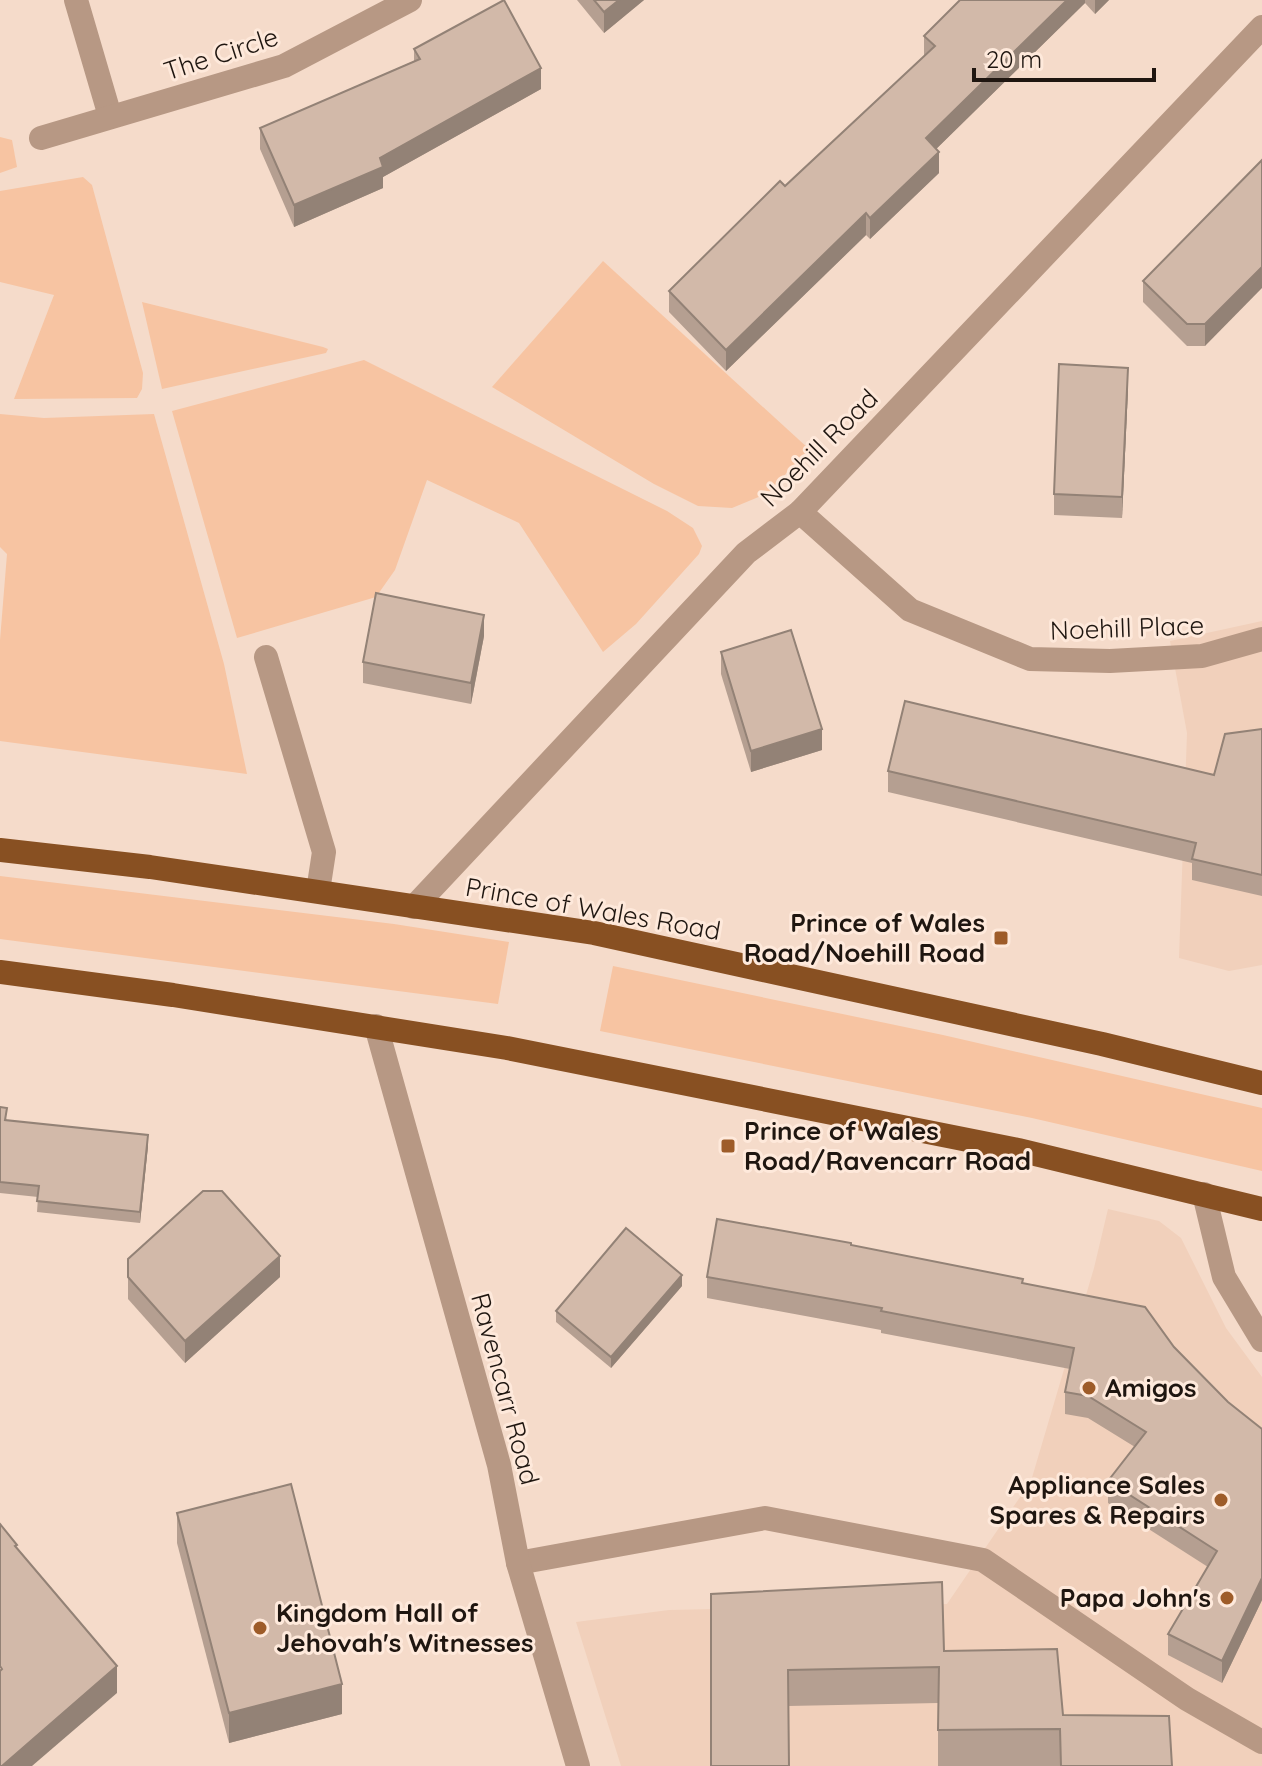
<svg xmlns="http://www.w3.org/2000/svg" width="1262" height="1766" viewBox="0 0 1262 1766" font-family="Quicksand,sans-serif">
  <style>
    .built { fill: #f1d0bb }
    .green { fill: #f7c4a2 }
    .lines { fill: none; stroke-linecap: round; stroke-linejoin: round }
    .service { stroke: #b79884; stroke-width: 24 }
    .minor { stroke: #b79884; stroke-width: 24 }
    .trunk { stroke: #885022; stroke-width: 24 }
    .wall { fill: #b59f91 }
    .shaded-wall { fill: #938276 }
    .building { fill: #d2b9a9; stroke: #938276; stroke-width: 2 }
    .poi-dot { fill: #9e5c29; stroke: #fee9db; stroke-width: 3 }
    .labels { text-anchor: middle; stroke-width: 6; stroke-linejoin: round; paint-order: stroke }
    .street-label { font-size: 26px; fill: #1f1610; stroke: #fee9db }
    .poi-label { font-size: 26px; font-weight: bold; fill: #1f1610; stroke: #fee9db; text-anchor: end }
  </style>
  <rect width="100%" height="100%" fill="#f5dbca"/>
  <g class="built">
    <polygon points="1262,621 1262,965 1229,971 1179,958 1187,733 1170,641"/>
    <polygon points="1108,1209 1159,1221 1181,1238 1226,1328 1262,1377 1262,1766 621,1766 576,1622 669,1610 947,1604 1031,1481 1094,1268"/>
  </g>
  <g class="green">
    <polygon points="0,137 12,140 17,167 0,173"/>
    <polygon points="83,177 92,185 143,373 142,389 137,398 14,399 54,295 0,282 0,191"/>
    <polygon points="603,261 809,449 768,493 732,508 698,506 654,484 492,387"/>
    <polygon points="142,302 323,347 328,349 326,353 162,389"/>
    <polygon points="364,360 667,511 693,528 702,546 699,554 636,624 603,652 519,523 427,480 395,570 376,597 237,638 172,411"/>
    <polygon points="0,414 44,418 154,414 224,664 247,774 0,741 0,640 7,554 0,547"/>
    <polygon points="0,876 394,924 509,942 498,1004 0,939"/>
    <polygon points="613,966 943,1035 1262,1108 1262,1171 1032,1118 600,1031"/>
  </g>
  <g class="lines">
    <g class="service">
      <polyline points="1204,1194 1224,1277 1262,1340"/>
      <polyline points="518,1563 765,1518 983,1560 1187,1699 1262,1742"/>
    </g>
    <g class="minor">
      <polyline points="76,0 110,116"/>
      <polyline points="41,138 284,66 410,0"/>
      <polyline points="800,512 910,610 1030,659 1110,661 1202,656 1262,639"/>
      <polyline points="266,657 324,852 318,891"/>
      <polyline points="414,907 746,553 800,512 1262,27"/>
      <polyline points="376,1026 499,1465 518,1563 578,1766"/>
    </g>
    <g class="trunk">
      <polyline points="0,850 150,867 594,933 1102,1044 1262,1083"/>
      <polyline points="0,972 173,995 507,1048 1018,1150 1262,1209"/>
    </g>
  </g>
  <g class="wall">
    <polygon points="577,0 644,0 604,33"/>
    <polygon points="960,0 1109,0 1095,14 1085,3 936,149 939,173 870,239 866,235 726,371 669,312 669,291 785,186 924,56 924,36"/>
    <polygon points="414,49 541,89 383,177 383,188 294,227 260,149 260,128 414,61"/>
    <polygon points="1262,160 1205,346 1187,346 1143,302 1143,281"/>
    <polygon points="1128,389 1122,518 1054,515 1054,494"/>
    <polygon points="484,636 471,704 363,683 363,662"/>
    <polygon points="721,652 822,750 751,772 721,674"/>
    <polygon points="1262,729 1262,896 1192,880 1192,863 888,792 888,771 1214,775"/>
    <polygon points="0,1107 7,1120 148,1146 140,1223 37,1212 38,1197 0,1193"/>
    <polygon points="851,1246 1023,1283 1174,1347 1228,1402 1262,1429 1262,1600 1222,1683 1168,1655 1168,1634 1208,1567 1108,1503 1108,1481 1135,1447 1088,1418 1065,1414 1065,1392 1070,1369 881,1333 881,1330 707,1298 707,1277"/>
    <polygon points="128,1259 280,1277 185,1363 128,1299"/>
    <polygon points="682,1286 611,1368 556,1322 556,1311"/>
    <polygon points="177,1513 342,1714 229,1743 177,1543"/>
    <polygon points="711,1594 944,1651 1063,1715 1172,1766 938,1766 938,1703 788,1706"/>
  </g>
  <g class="shaded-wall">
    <polygon points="619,0 644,0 604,33 604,12"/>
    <polygon points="1067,0 1085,0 1085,3 926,159 926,138"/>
    <polygon points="1095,0 1109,0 1095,14"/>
    <polygon points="541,68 541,89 383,177 383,188 294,227 294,205"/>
    <polygon points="939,152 939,173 870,239 870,218"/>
    <polygon points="866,213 866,235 726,371 726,350"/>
    <polygon points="1262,267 1262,288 1205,346 1205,324"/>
    <polygon points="1128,368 1128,389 1122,518 1122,497"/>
    <polygon points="484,615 484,636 471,704 471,683"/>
    <polygon points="822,729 822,750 751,772 751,751"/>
    <polygon points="148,1135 148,1146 140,1223 140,1212"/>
    <polygon points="280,1256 280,1277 185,1363 185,1341"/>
    <polygon points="682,1275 682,1286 611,1368 611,1357"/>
    <polygon points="1262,1578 1262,1600 1222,1683 1222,1661"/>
    <polygon points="117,1666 117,1693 32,1766 2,1766"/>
    <polygon points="342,1684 342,1714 229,1743 229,1713"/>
  </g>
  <g class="building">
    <polygon points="504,0 541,68 380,158 383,167 294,205 260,128 420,59 414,49"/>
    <polygon points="594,0 619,0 604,12"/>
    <polygon points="960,0 1067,0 926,138 939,152 870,218 866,213 726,350 669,291 780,181 785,186 935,46 924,36"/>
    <polygon points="1262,160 1262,267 1205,324 1187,324 1143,281"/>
    <polygon points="1059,364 1128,368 1122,497 1054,494"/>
    <polygon points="376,593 484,615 471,683 363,662"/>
    <polygon points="791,630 822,729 751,751 721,652"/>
    <polygon points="905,701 1214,775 1225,734 1262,729 1262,875 1192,859 1196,843 888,771"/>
    <polygon points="0,1107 7,1108 5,1120 148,1135 140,1212 37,1201 39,1186 0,1182"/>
    <polygon points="203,1191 222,1191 280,1256 185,1341 128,1277 128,1259"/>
    <polygon points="717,1219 851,1243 851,1245 1023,1279 1022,1283 1145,1307 1174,1347 1228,1402 1262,1429 1262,1578 1222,1661 1168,1634 1217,1551 1108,1481 1146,1432 1088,1396 1065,1392 1074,1348 881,1311 882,1308 707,1277"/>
    <polygon points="626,1228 682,1275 611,1357 556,1311"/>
    <polygon points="291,1484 342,1684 229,1713 177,1513"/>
    <polygon points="0,1524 17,1545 15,1546 117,1666 2,1766 0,1766 0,1671 2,1669 0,1666"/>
    <polygon points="942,1582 944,1651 1057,1649 1063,1715 1169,1716 1172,1766 1061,1766 1060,1729 938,1730 939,1667 788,1670 789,1766 711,1766 711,1594"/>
  </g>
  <g class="poi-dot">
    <rect x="993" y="930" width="16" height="16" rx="4"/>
    <rect x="720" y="1138" width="16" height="16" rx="4"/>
    <circle cx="1089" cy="1388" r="8"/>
    <circle cx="1221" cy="1500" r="8"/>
    <circle cx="1227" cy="1598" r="8"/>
    <circle cx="260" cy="1628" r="8"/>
  </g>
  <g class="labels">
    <g class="street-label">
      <text transform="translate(221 54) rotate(-18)" y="9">The Circle</text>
      <text transform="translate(819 448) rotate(-45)" y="9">Noehill Road</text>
      <text transform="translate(1127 628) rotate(-2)" y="9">Noehill Place</text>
      <text transform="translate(593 909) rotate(10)" y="9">Prince of Wales Road</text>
      <text transform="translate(505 1389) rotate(75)" y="9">Ravencarr Road</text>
    </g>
    <g class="poi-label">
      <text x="985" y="932">Prince of Wales<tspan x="985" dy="30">Road/Noehill Road</tspan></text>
      <text x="744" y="1140" text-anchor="start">Prince of Wales<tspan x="744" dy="30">Road/Ravencarr Road</tspan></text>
      <text x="1105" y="1397" text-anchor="start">Amigos</text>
      <text x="1205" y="1494">Appliance Sales<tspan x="1205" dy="30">Spares &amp; Repairs</tspan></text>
      <text x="1211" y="1607">Papa John's</text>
      <text x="276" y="1622" text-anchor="start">Kingdom Hall of<tspan x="276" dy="30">Jehovah's Witnesses</tspan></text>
    </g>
  </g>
  <path d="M974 68v12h180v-12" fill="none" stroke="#1f1610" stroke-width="4"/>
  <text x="986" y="68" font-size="24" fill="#1f1610" stroke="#fee9db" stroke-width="6" paint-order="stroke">20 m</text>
</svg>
